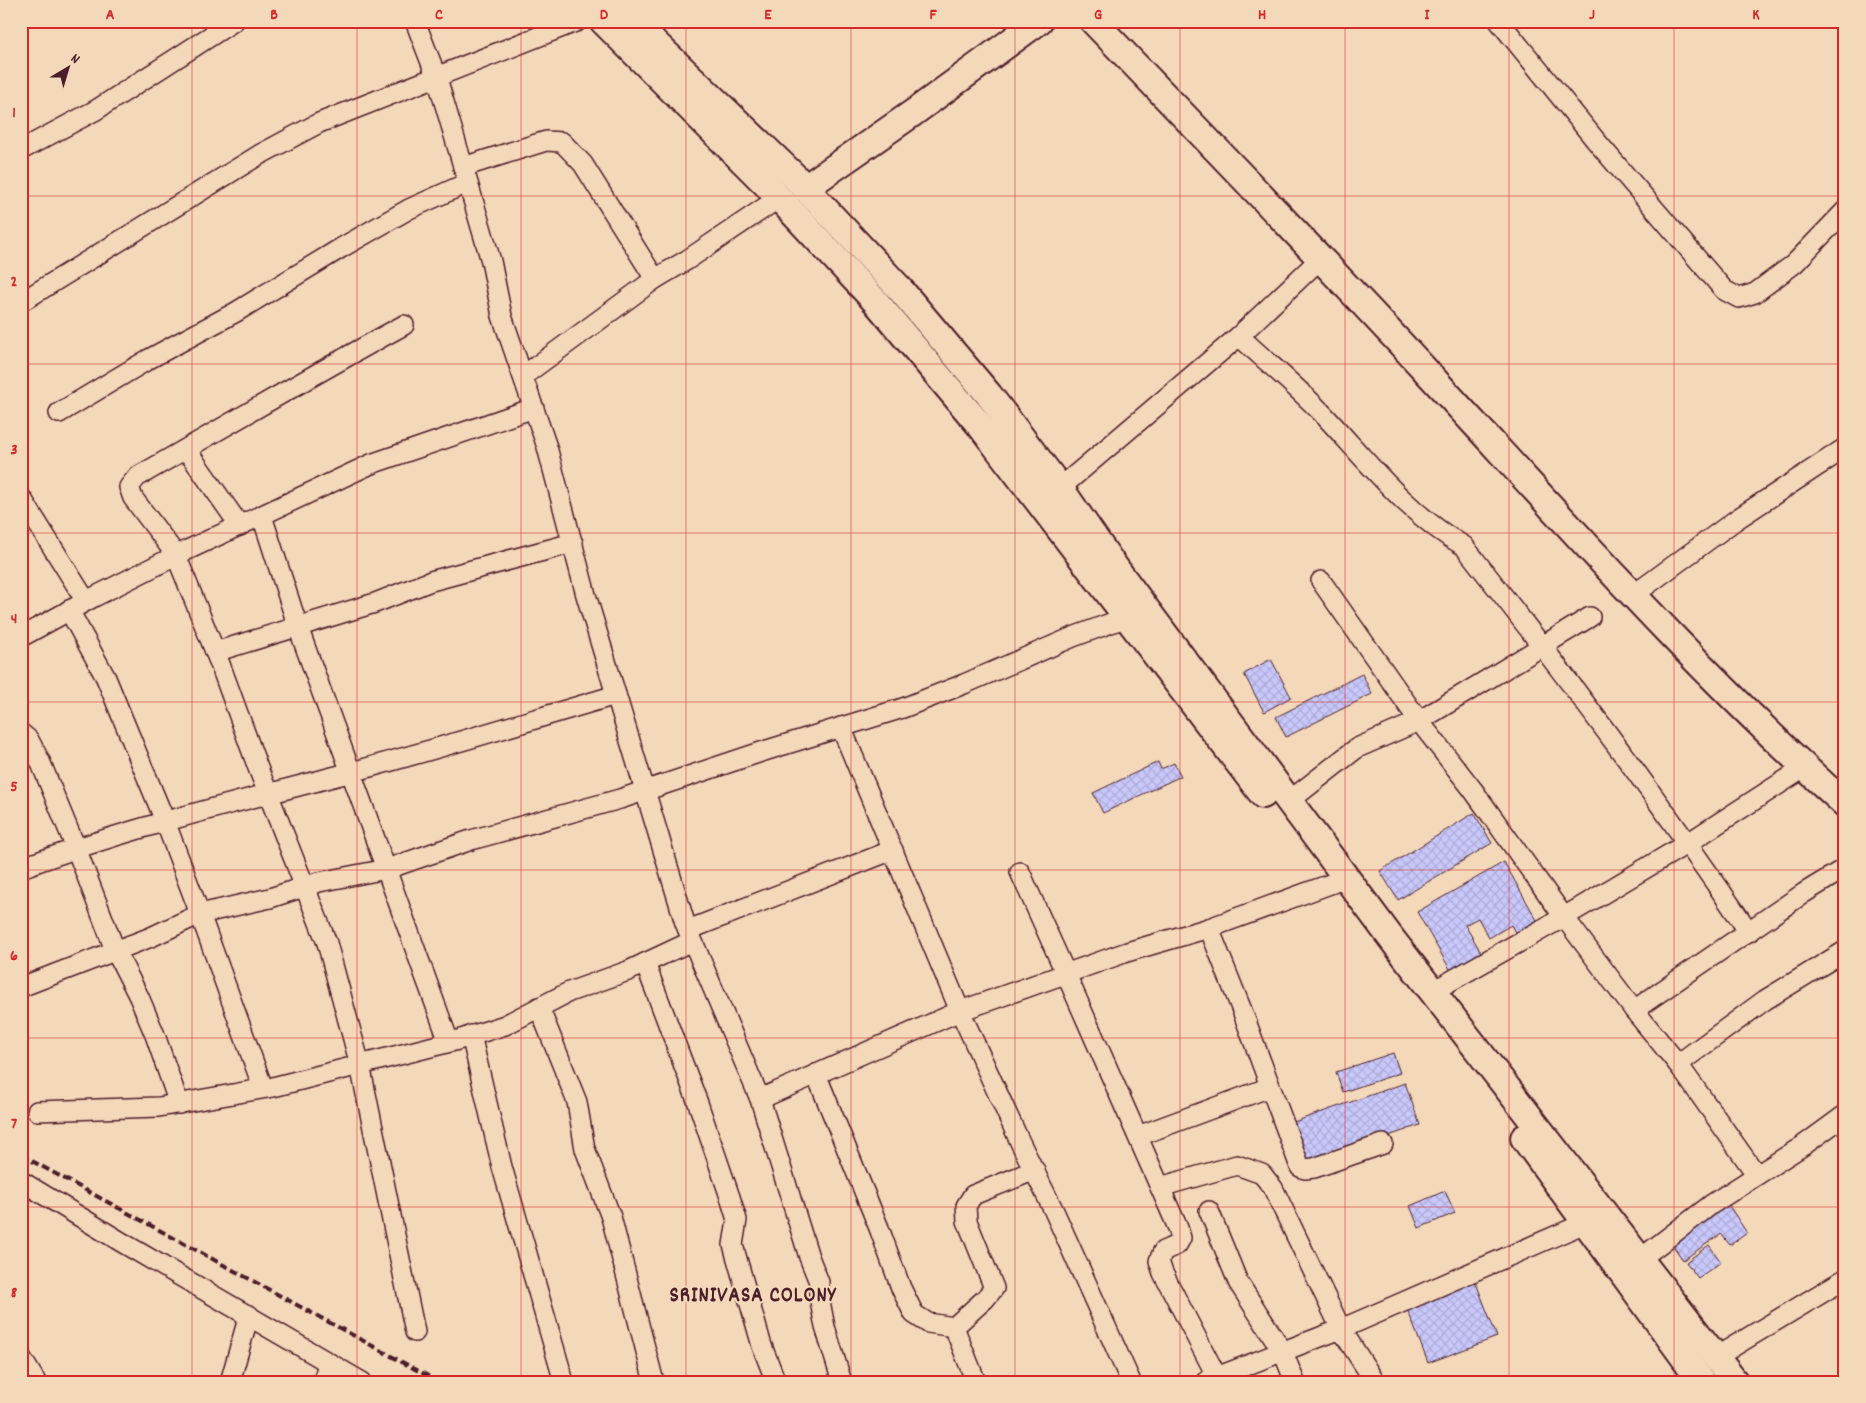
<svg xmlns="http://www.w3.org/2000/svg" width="1866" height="1403" viewBox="0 0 1866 1403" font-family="Dekko,sans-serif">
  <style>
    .building { fill: url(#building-cross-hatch); stroke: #4a1f2b }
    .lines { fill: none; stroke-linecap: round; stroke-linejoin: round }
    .street-casing { stroke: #4a1f2b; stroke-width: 22 }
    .secondary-casing { stroke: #4a1f2b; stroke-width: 30 }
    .street { stroke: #f4d8ba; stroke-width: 19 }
    .secondary { stroke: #f4d8ba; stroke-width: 26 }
    .rail { stroke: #4a1f2b; stroke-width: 4; stroke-dasharray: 8 4; stroke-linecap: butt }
    .grid { fill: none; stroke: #d62828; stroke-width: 1; stroke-opacity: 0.55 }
    .labels { text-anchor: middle; stroke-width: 4; stroke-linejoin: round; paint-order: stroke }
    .district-label { font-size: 21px; font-weight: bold; letter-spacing: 1px; fill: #4a1f2b; stroke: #f4d8ba }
    .neatline { fill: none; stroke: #d62828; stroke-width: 2 }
    .grid-label { font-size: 16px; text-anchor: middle; font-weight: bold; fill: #d62828 }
  </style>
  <defs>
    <pattern id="building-cross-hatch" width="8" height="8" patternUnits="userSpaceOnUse" patternTransform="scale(1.25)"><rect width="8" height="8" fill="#c9c8fb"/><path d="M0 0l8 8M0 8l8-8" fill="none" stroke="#aeabd7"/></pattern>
  </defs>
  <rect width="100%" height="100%" fill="#f4d8ba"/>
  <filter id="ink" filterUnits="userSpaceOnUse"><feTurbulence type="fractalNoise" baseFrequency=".02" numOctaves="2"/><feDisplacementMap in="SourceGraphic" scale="10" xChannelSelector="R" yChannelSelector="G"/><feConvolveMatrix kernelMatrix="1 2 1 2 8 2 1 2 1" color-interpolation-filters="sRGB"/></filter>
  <g filter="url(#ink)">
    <g class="building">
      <polygon points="1271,659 1291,697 1264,712 1244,674"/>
      <polygon points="1362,674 1372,694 1286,737 1276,717"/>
      <polygon points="1158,762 1161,769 1174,763 1181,776 1103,813 1093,793"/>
      <polygon points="1474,813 1492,843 1398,900 1380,871"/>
      <polygon points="1504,862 1538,922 1516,934 1511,925 1489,938 1478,918 1465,925 1482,954 1451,971 1417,912"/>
      <polygon points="1393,1053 1400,1073 1343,1092 1336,1072"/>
      <polygon points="1405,1083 1420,1125 1303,1166 1288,1124"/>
      <polygon points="1445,1191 1455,1213 1419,1228 1410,1206"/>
      <polygon points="1726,1201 1747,1233 1730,1245 1721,1234 1683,1260 1669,1240"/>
      <polygon points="1709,1245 1721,1262 1698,1278 1686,1262"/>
      <polygon points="1474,1278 1497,1337 1428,1363 1405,1303"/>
      <polygon points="1845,1374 1845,1382 1833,1382"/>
    </g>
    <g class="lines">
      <defs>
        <g id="street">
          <polyline points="415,21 437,78 491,261 502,316 547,447 586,595 685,923 760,1099 809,1257 819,1282 819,1296 825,1327 842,1382"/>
          <polyline points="1499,21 1597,142 1724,290 1739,298 1755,293 1794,264 1845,211"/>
          <polyline points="21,150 96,110 234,21"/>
          <polyline points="463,167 546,141 562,142 583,164 655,279"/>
          <polyline points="21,302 259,155 319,123 578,21"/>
          <path d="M404,325C314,374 226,426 137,477L129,487L133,498L176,555L220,664L258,768L327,943L360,1065L415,1332"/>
          <path d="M1239,336C1267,362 1296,386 1323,414C1367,461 1407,514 1464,546C1564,672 1659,800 1749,932"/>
          <polyline points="523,376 655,279 687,260 779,198"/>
          <polyline points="59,413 149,359 236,312 341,248 409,209 467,183"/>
          <polyline points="186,449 240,526"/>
          <polyline points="1060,488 1239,336 1320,259"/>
          <polyline points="21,497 86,601"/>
          <polyline points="262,516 298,627 449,1042"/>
          <polyline points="1321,581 1419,721 1473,790 1564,917 1634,1010 1678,1064 1756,1174"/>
          <polyline points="1632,596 1737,519 1845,448"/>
          <polyline points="69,610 106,678 165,821 200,914 263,1088"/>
          <polyline points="21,637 92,598 181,553 371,464 534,408"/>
          <polyline points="215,652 375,603 431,581 573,543"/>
          <polyline points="841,727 960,1011 1020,1142 1054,1211 1131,1382"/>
          <polyline points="21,733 29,740 40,761 76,848 115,950 139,997 155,1035 179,1104"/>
          <polyline points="1288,802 1357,748 1419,721 1590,617"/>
          <path d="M21,868C128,828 238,802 348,773C438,749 527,721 616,695"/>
          <polyline points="1020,872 1066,974 1178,1228 1181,1238 1177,1245 1163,1251 1159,1261 1163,1273 1217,1377"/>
          <polyline points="1209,928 1243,1013 1300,1167 1305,1169 1314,1168 1383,1144"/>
          <polyline points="688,930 893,850"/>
          <polyline points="645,963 698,1103 730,1197 737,1220 733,1245 762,1346 776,1382"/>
          <polyline points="21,987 151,937 200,914 270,898 319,882 387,869 471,840 620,799 761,752 903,708 964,684 1073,637 1127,617"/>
          <polyline points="1433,991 1564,917 1688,843 1804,768"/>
          <polyline points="539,1007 577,1102 585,1149 611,1217 654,1382"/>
          <polyline points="1634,1010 1804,893 1845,868"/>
          <polyline points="471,1035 502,1167 564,1382"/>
          <polyline points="1678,1064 1765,1000 1845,951"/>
          <polyline points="816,1074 879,1228 901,1288 914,1314 928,1323 954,1327 985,1299 994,1288 967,1221 966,1206 973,1195 1035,1170"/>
          <polyline points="760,1099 960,1011 1127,952 1209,928 1333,883"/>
          <polyline points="37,1111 159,1107 273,1087 458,1040 505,1025 569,992 628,971 692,941"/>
          <polyline points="1138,1136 1270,1087"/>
          <polyline points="21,1181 123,1243 362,1382"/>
          <polyline points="1160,1187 1237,1165 1262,1174 1273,1188 1341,1329 1375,1382"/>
          <polyline points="1209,1211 1238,1282 1283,1352 1295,1382"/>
          <polyline points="1640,1259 1712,1204 1804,1145 1845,1115"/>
          <polyline points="954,1327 976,1382"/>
          <polyline points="21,1357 36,1382"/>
          <polyline points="1716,1357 1845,1279"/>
          <polyline points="1206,1381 1341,1329 1585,1223"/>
          <polyline points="230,1382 249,1315"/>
          <polyline points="323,1382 328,1363"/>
        </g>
        <g id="secondary">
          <polyline points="603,21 767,185 877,303 983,429 1263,795"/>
          <polyline points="632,21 793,175 899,288 989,395 1060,488 1111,562 1391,938 1735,1382"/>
          <path d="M1093,21C1205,138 1318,254 1428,373C1564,520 1696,670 1845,804"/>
          <polyline points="805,188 913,113 1039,21"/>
          <polyline points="1524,1138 1702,1382"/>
        </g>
      </defs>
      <use href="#street" class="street-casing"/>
      <use href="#secondary" class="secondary-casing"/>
      <use href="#street" class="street"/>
      <use href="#secondary" class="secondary"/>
      <polyline class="rail" points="21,1155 439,1382"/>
    </g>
  </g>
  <path class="grid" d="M192,21V1382M357,21V1382M521,21V1382M686,21V1382M851,21V1382M1015,21V1382M1180,21V1382M1345,21V1382M1509,21V1382M1674,21V1382M21,196H1845M21,364H1845M21,533H1845M21,702H1845M21,870H1845M21,1038H1845M21,1207H1845"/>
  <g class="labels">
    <g class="district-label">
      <text x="753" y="1301">SRINIVASA COLONY</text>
    </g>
  </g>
  <rect width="1866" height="1403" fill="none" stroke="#f4d8ba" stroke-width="55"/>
  <g transform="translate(68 68) rotate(38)" stroke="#f4d8ba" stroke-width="4" paint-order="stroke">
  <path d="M0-4L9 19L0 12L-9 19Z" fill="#4a1f2b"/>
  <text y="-8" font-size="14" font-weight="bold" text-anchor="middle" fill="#4a1f2b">N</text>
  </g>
  <rect x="28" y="28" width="1810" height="1348" class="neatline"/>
  <g class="grid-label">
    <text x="110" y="19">A</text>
    <text x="274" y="19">B</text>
    <text x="439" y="19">C</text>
    <text x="604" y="19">D</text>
    <text x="768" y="19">E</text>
    <text x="933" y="19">F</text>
    <text x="1098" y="19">G</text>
    <text x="1262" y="19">H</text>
    <text x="1427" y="19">I</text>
    <text x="1592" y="19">J</text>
    <text x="1756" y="19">K</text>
    <text x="14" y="117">1</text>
    <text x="14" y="286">2</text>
    <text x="14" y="454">3</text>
    <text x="14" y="623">4</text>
    <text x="14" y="791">5</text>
    <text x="14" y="960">6</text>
    <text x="14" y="1128">7</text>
    <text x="14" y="1297">8</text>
  </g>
</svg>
